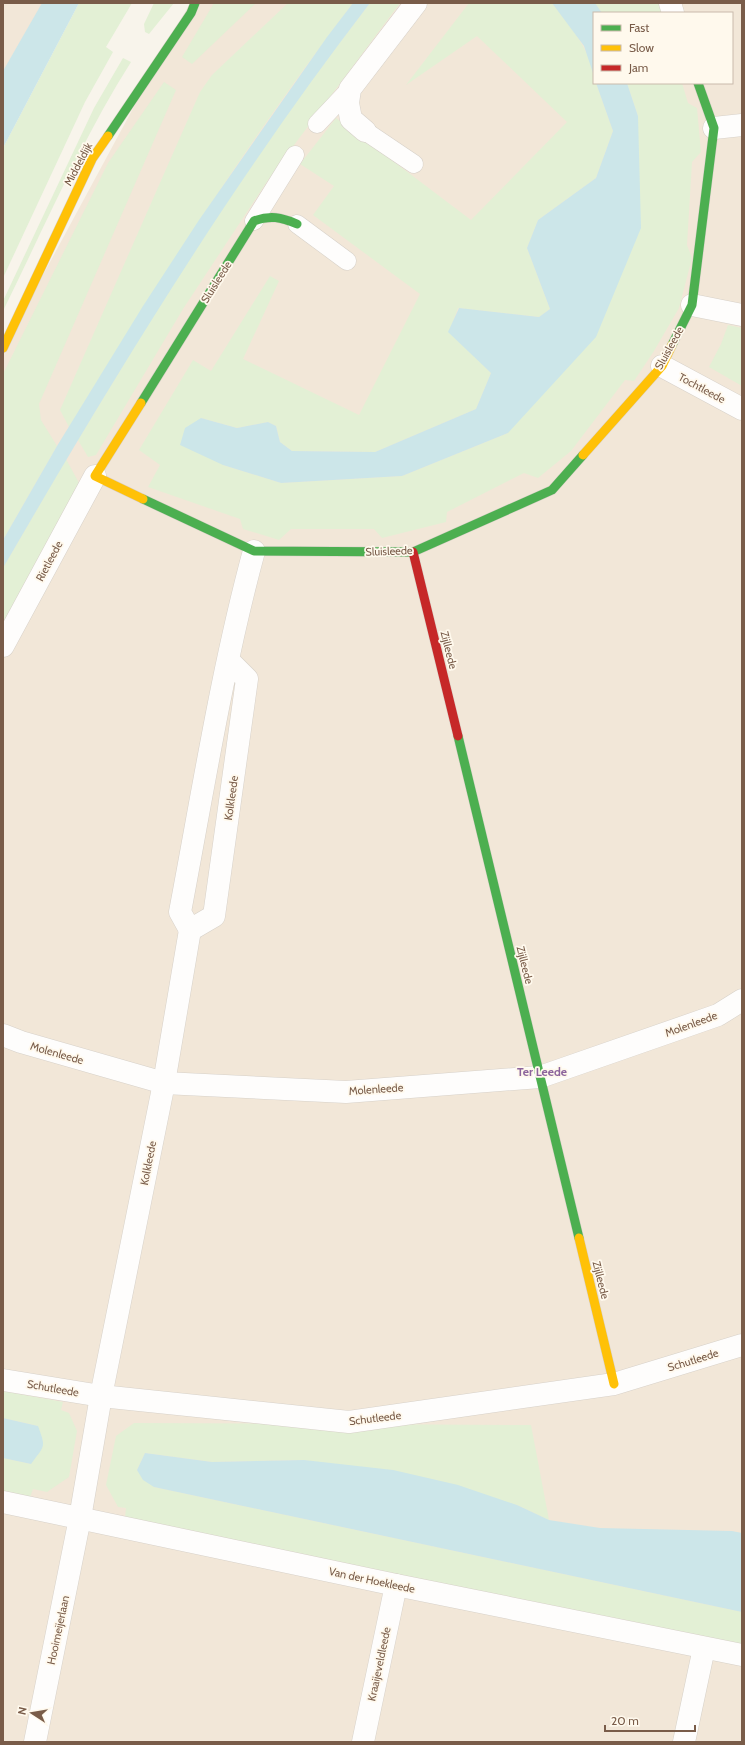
<svg xmlns="http://www.w3.org/2000/svg" width="745" height="1745" viewBox="0 0 745 1745" font-family="Cabin,sans-serif">
  <style>
    .residential { fill: #f2e7d8; fill-rule: evenodd }
    .green { fill: #e3f0d5 }
    .water { fill: #cce6e9 }
    .lines { fill: none; stroke-linecap: round; stroke-linejoin: round }
    .lane-casing { stroke: #d7d1c9; stroke-width: 19 }
    .street-casing { stroke: #d7d1c9; stroke-width: 23 }
    .fast-casing { stroke: #d8d0c8; stroke-width: 10 }
    .slow-casing { stroke: #d8d0c8; stroke-width: 10 }
    .jam-casing { stroke: #d8d0c8; stroke-width: 10 }
    .lane { stroke: #fefdfc; stroke-width: 18 }
    .street { stroke: #fefdfc; stroke-width: 22 }
    .fast { stroke: #4caf50; stroke-width: 9 }
    .slow { stroke: #ffc107; stroke-width: 9 }
    .jam { stroke: #c62828; stroke-width: 9 }
    .labels { text-anchor: middle; stroke-width: 3.5; stroke-linejoin: round; paint-order: stroke }
    .street-label { font-size: 11px; fill: #795c49; stroke: #fff9ed }
    .neighbourhood-label { font-size: 12px; font-weight: bold; fill: #8c649c; stroke: #fff9ed }
  </style>
  <rect width="100%" height="100%" fill="#f8f4eb"/>
  <g class="residential">
    <polygon points="3,3 44,3 3,72"/>
    <path d="M190,3H742V1742H3V349ZM594,13H732V83H594Z"/>
  </g>
  <g class="green">
    <polygon points="79,3 132,3 106,47 113,52 85,102 3,278 3,148"/>
    <polygon points="154,3 174,3 149,34 145,32 144,24"/>
    <polygon points="214,3 256,3 192,64 182,57"/>
    <path d="M288,3H353C250,138 158,282 69,427L60,410L200,92L212,75Z"/>
    <path d="M370,3H400L268,180L183,309L96,455L88,457L78,440C111,385 144,330 179,275C238,181 302,91 370,3Z"/>
    <path d="M469,3H552C569,26 594,52 594,83H596L613,131L596,178L538,220L527,248L550,309L539,317L458,308L449,332L491,373L476,409L375,452L292,451L280,442L276,426L268,422L237,428L201,418L223,465L281,483L402,476L508,433L638,116L627,83H682L688,103L697,108L701,152L692,162L687,245L692,258L679,308L654,351L634,381L625,380L571,451L538,478L524,473L447,512L446,522L382,538L374,529H291L279,540L243,529L240,519L148,487L160,465L139,450L193,360L211,371L270,276L279,281L243,359L359,415L420,294L313,215L334,186L300,164L336,118L471,220L567,122L477,36L406,85Z"/>
    <polygon points="595,3 662,3 667,13 602,13"/>
    <path d="M123,58L131,62C81,141 44,228 3,311V301L94,108Z"/>
    <polygon points="164,82 176,90 39,404 41,420 57,446 3,540 3,374 108,163"/>
    <polygon points="728,325 742,328 742,386 709,367 721,344"/>
    <polygon points="66,459 79,483 3,623 3,568"/>
    <polygon points="3,1391 63,1402 61,1410 69,1413 77,1431 69,1477 47,1492 33,1489 30,1497 3,1492 3,1458 31,1464 38,1426 3,1418"/>
    <polygon points="134,1423 531,1425 549,1520 517,1505 304,1460 212,1462 145,1453 137,1470 154,1487 742,1612 742,1646 125,1517 126,1508 118,1507 106,1485 116,1436"/>
  </g>
  <g class="water">
    <polygon points="42,3 79,3 3,148 3,71"/>
    <path d="M353,3H370C233,181 116,373 3,568V540L57,446L143,306L199,220L327,37Z"/>
    <polygon points="552,3 595,3 602,13 594,13 594,76 584,46"/>
    <polygon points="596,83 627,83 638,116 641,228 596,337 508,433 402,476 281,483 223,465 180,445 185,428 201,418 237,428 268,422 276,426 280,442 292,451 375,452 476,409 491,373 448,332 459,308 539,317 550,309 527,248 538,220 596,178 613,131"/>
    <path d="M3,1418L38,1426C46,1448 45,1445 31,1464L3,1458Z"/>
    <polygon points="145,1453 212,1462 304,1460 393,1470 458,1485 517,1505 549,1520 600,1528 732,1531 742,1533 742,1612 154,1487 143,1480 137,1470"/>
  </g>
  <g class="lines">
    <defs>
      <g id="lane">
        <polyline points="317,124 350,89"/>
        <polyline points="365,131 414,164"/>
        <polyline points="254,221 295,155"/>
        <polyline points="297,224 347,261"/>
      </g>
      <g id="street">
        <polyline points="670,3 673,13"/>
        <polyline points="714,128 742,125"/>
        <polyline points="365,131 351,119 348,103 350,89 416,3"/>
        <polyline points="692,305 742,315"/>
        <polyline points="662,366 742,409"/>
        <polyline points="3,646 95,476"/>
        <path d="M228,660L247,679L214,916L190,930L180,912C203,791 222,669 254,551"/>
        <polyline points="3,1035 21,1042 164,1083 346,1092 540,1077 718,1015 742,1000"/>
        <polyline points="3,1380 101,1396 349,1422 614,1384 742,1345"/>
        <polyline points="3,1502 396,1585 742,1655"/>
        <polyline points="35,1742 80,1518 101,1396 164,1083 190,930"/>
        <polyline points="363,1742 396,1585"/>
        <polyline points="684,1742 704,1648"/>
      </g>
      <g id="fast">
        <polyline points="108,136 191,13 195,3"/>
        <polyline points="672,345 692,305 714,128 698,83"/>
        <path d="M141,403L254,221C270,215 281,217 297,224"/>
        <polyline points="143,499 254,551 413,552 552,490 583,455"/>
        <polyline points="458,736 579,1238"/>
      </g>
      <g id="slow">
        <polyline points="3,348 92,159 108,136"/>
        <polyline points="141,403 95,476 143,499"/>
        <polyline points="583,455 662,366 672,345"/>
        <polyline points="579,1238 614,1384"/>
      </g>
      <polyline id="jam" points="413,552 458,736"/>
    </defs>
    <use href="#lane" class="lane-casing"/>
    <use href="#street" class="street-casing"/>
    <use href="#fast" class="fast-casing"/>
    <use href="#slow" class="slow-casing"/>
    <use href="#jam" class="jam-casing"/>
    <use href="#lane" class="lane"/>
    <use href="#street" class="street"/>
    <use href="#fast" class="fast"/>
    <use href="#slow" class="slow"/>
    <use href="#jam" class="jam"/>
  </g>
  <g class="labels">
    <g class="street-label">
      <text transform="translate(78 164) rotate(-62)" y="4">Middeldijk</text>
      <text transform="translate(216 282) rotate(-58)" y="4">Sluisleede</text>
      <text transform="translate(669 348) rotate(-61)" y="4">Sluisleede</text>
      <text transform="translate(702 388) rotate(28)" y="4">Tochtleede</text>
      <text transform="translate(389 551) rotate(-2)" y="4">Sluisleede</text>
      <text transform="translate(49 561) rotate(-62)" y="4">Rietleede</text>
      <text transform="translate(449 650) rotate(76)" y="4">Zijlleede</text>
      <text transform="translate(231 798) rotate(-82)" y="4">Kolkleede</text>
      <text transform="translate(525 965) rotate(76)" y="4">Zijlleede</text>
      <text transform="translate(691 1024) rotate(-20)" y="4">Molenleede</text>
      <text transform="translate(57 1053) rotate(16)" y="4">Molenleede</text>
      <text transform="translate(376 1089) rotate(-4)" y="4">Molenleede</text>
      <text transform="translate(148 1163) rotate(-79)" y="4">Kolkleede</text>
      <text transform="translate(601 1280) rotate(76)" y="4">Zijlleede</text>
      <text transform="translate(693 1360) rotate(-17)" y="4">Schutleede</text>
      <text transform="translate(53 1388) rotate(10)" y="4">Schutleede</text>
      <text transform="translate(375 1418) rotate(-7)" y="4">Schutleede</text>
      <text transform="translate(372 1580) rotate(12)" y="4">Van der Hoekleede</text>
      <text transform="translate(58 1630) rotate(-78)" y="4">Hooimeijerlaan</text>
      <text transform="translate(379 1664) rotate(-78)" y="4">Kraaijeveldleede</text>
    </g>
    <g class="neighbourhood-label">
      <text x="542" y="1076">Ter Leede</text>
    </g>
  </g>
  <rect width="745" height="1745" fill="none" stroke="#795c49" stroke-width="8"/>
  <rect x="593" y="12" width="140" height="72" fill="#fff9ed" stroke="#c9baab"/>
  <rect x="601" y="25" width="20" height="6" fill="#4caf50" stroke="#c9baab"/>
  <text x="629" y="32" font-size="12" fill="#795c49">Fast</text>
  <rect x="601" y="45" width="20" height="6" fill="#ffc107" stroke="#c9baab"/>
  <text x="629" y="52" font-size="12" fill="#795c49">Slow</text>
  <rect x="601" y="65" width="20" height="6" fill="#c62828" stroke="#c9baab"/>
  <text x="629" y="72" font-size="12" fill="#795c49">Jam</text>
  <g transform="translate(32 1713) rotate(282)" stroke="#fff9ed" stroke-width="3" paint-order="stroke">
  <path d="M0-3L7 15L0 10L-7 15Z" fill="#795c49"/>
  <text y="-6" font-size="11" font-weight="bold" text-anchor="middle" fill="#795c49">N</text>
  </g>
  <path d="M605 1725v6h90v-6" fill="none" stroke="#795c49" stroke-width="2"/>
  <text x="611" y="1725" font-size="12" fill="#795c49" stroke="#fff9ed" stroke-width="3" paint-order="stroke">20 m</text>
</svg>
